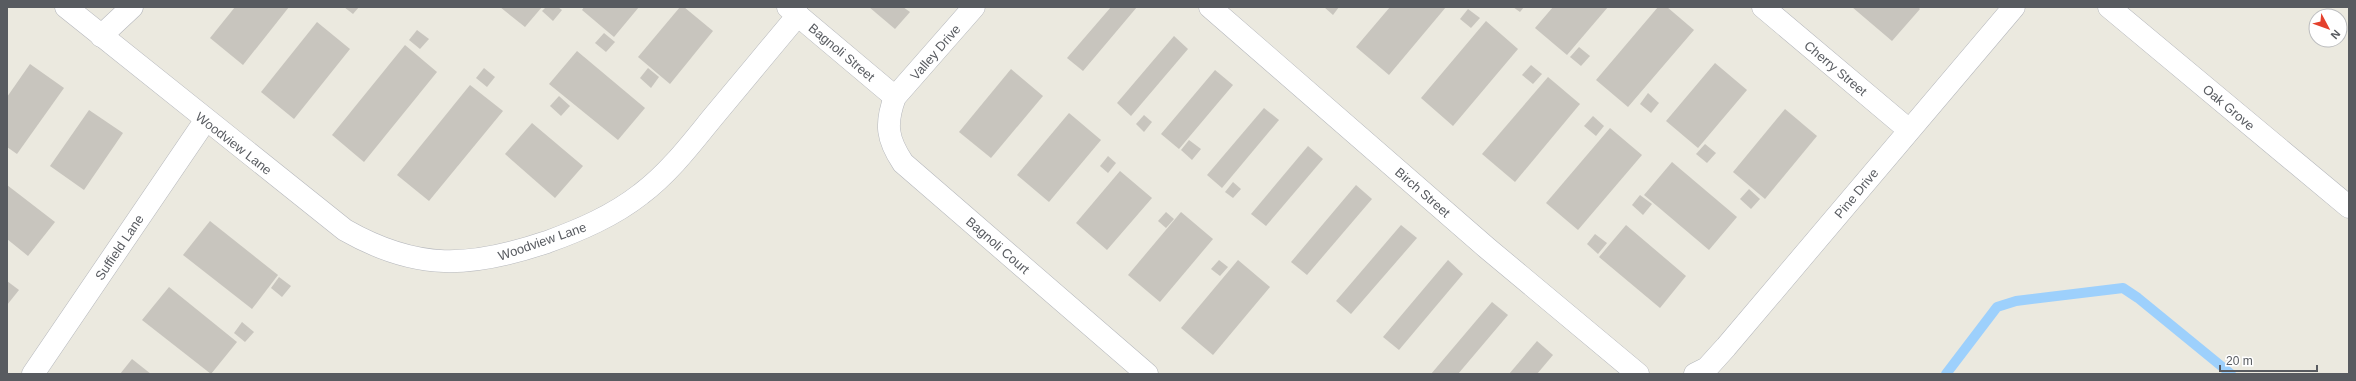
<svg xmlns="http://www.w3.org/2000/svg" width="2356" height="381" viewBox="0 0 2356 381" font-family="Helvetica,sans-serif">
  <style>
    .lines { fill: none; stroke-linecap: round; stroke-linejoin: round }
    .stream { stroke: #9dd0fc; stroke-width: 10 }
    .building { fill: #c8c5be }
    .street-casing { stroke: #b5b7bc; stroke-width: 23 }
    .street { stroke: #fff; stroke-width: 22 }
    .labels { text-anchor: middle; stroke-width: 3; stroke-linejoin: round; paint-order: stroke }
    .street-label { font-size: 13px; fill: #585b60; stroke: #fff }
  </style>
  <rect width="100%" height="100%" fill="#ebe9df"/>
  <g class="lines">
    <polyline class="stream" points="1946,374 1997,307 2016,301 2123,288 2138,298 2231,374"/>
  </g>
  <g class="building">
    <polygon points="235,7 289,7 243,65 210,38"/>
    <polygon points="344,7 359,7 353,14"/>
    <polygon points="500,7 542,7 525,27"/>
    <polygon points="546,7 558,7 562,10 553,21 542,11"/>
    <polygon points="584,7 639,7 614,37 582,10"/>
    <polygon points="680,7 684,7 713,31 670,84 638,57"/>
    <polygon points="869,7 903,7 910,12 895,29"/>
    <polygon points="1111,7 1137,7 1083,71 1067,58"/>
    <polygon points="1324,7 1339,7 1333,15"/>
    <polygon points="1390,7 1446,7 1389,75 1356,47"/>
    <polygon points="1513,7 1524,7 1520,12"/>
    <polygon points="1553,7 1608,7 1567,55 1535,28"/>
    <polygon points="1658,7 1667,7 1694,30 1628,107 1596,80"/>
    <polygon points="1852,7 1918,7 1920,9 1892,41"/>
    <polygon points="1468,9 1480,18 1471,28 1460,19"/>
    <polygon points="1486,21 1518,49 1453,126 1421,98"/>
    <polygon points="317,22 350,49 294,119 261,92"/>
    <polygon points="417,30 429,39 420,49 409,40"/>
    <polygon points="604,33 615,42 606,52 595,43"/>
    <polygon points="1174,36 1188,49 1131,116 1117,103"/>
    <polygon points="405,45 437,72 364,162 332,135"/>
    <polygon points="1579,47 1590,56 1581,66 1570,57"/>
    <polygon points="577,51 645,108 618,140 549,84"/>
    <polygon points="1715,63 1747,90 1698,148 1666,121"/>
    <polygon points="30,64 64,88 17,154 7,147 7,97"/>
    <polygon points="1531,65 1542,74 1533,84 1522,75"/>
    <polygon points="484,68 495,77 487,87 476,78"/>
    <polygon points="648,68 659,77 651,88 640,78"/>
    <polygon points="1011,69 1043,96 991,158 959,132"/>
    <polygon points="1215,70 1233,85 1179,149 1161,134"/>
    <polygon points="1548,77 1580,104 1515,182 1482,154"/>
    <polygon points="470,85 503,111 429,201 397,175"/>
    <polygon points="1648,93 1659,103 1651,113 1640,104"/>
    <polygon points="559,96 570,106 561,116 550,106"/>
    <polygon points="1264,108 1279,120 1222,188 1207,175"/>
    <polygon points="1785,109 1817,136 1765,199 1733,172"/>
    <polygon points="89,110 123,133 84,190 50,166"/>
    <polygon points="1069,113 1101,140 1049,202 1017,175"/>
    <polygon points="1144,115 1152,122 1144,132 1136,124"/>
    <polygon points="1593,116 1604,126 1596,136 1584,126"/>
    <polygon points="532,123 583,166 555,198 505,154"/>
    <polygon points="1610,128 1642,155 1578,230 1546,203"/>
    <polygon points="1189,140 1201,149 1192,160 1181,150"/>
    <polygon points="1705,144 1716,153 1707,163 1696,154"/>
    <polygon points="1308,146 1323,159 1266,226 1251,214"/>
    <polygon points="1108,156 1116,163 1108,173 1100,166"/>
    <polygon points="1672,162 1737,217 1709,250 1644,195"/>
    <polygon points="1120,171 1152,198 1107,250 1076,223"/>
    <polygon points="1233,182 1241,189 1233,198 1225,192"/>
    <polygon points="7,185 55,222 28,256 7,239"/>
    <polygon points="1356,185 1372,199 1307,275 1291,262"/>
    <polygon points="1749,189 1760,199 1751,209 1740,199"/>
    <polygon points="1640,195 1652,204 1643,215 1632,205"/>
    <polygon points="1166,212 1174,219 1166,228 1158,221"/>
    <polygon points="1181,212 1213,239 1160,302 1128,275"/>
    <polygon points="210,221 278,275 252,309 183,255"/>
    <polygon points="1401,225 1417,238 1351,314 1336,301"/>
    <polygon points="1626,225 1686,276 1660,308 1599,257"/>
    <polygon points="1595,234 1607,243 1598,254 1587,244"/>
    <polygon points="1219,260 1228,267 1220,276 1211,269"/>
    <polygon points="1238,260 1270,287 1213,355 1181,328"/>
    <polygon points="1448,260 1463,274 1399,350 1383,337"/>
    <polygon points="279,277 291,286 282,297 271,288"/>
    <polygon points="7,281 19,290 7,305"/>
    <polygon points="169,287 237,342 211,374 142,320"/>
    <polygon points="1492,302 1508,315 1458,374 1431,374"/>
    <polygon points="242,322 254,332 245,342 234,333"/>
    <polygon points="1537,341 1553,355 1537,374 1509,374"/>
    <polygon points="132,359 151,374 120,374"/>
  </g>
  <g class="lines">
    <defs>
      <g id="street">
        <path d="M66,7L345,230C417,271 470,268 547,242C580,230 613,216 641,194C669,173 691,144 713,117C741,83 770,49 798,15"/>
        <polyline points="788,7 895,97"/>
        <path d="M974,7L895,97C885,124 887,139 903,163L1147,374"/>
        <polyline points="1210,7 1487,248 1638,374"/>
        <polyline points="1763,7 1909,130"/>
        <polyline points="2109,7 2349,207"/>
        <polyline points="101,36 132,7"/>
        <polyline points="33,374 205,121"/>
        <polyline points="1695,374 1707,368 1726,347 2014,7"/>
      </g>
    </defs>
    <use href="#street" class="street-casing"/>
    <use href="#street" class="street"/>
  </g>
  <g class="labels">
    <g class="street-label">
      <text transform="translate(842 52) rotate(40)" y="5">Bagnoli Street</text>
      <text transform="translate(935 52) rotate(-49)" y="5">Valley Drive</text>
      <text transform="translate(1836 68) rotate(40)" y="5">Cherry Street</text>
      <text transform="translate(2229 107) rotate(40)" y="5">Oak Grove</text>
      <text transform="translate(234 143) rotate(38)" y="5">Woodview Lane</text>
      <text transform="translate(1423 192) rotate(41)" y="5">Birch Street</text>
      <text transform="translate(1856 193) rotate(-50)" y="5">Pine Drive</text>
      <text transform="translate(542 241) rotate(-19)" y="5">Woodview Lane</text>
      <text transform="translate(998 245) rotate(41)" y="5">Bagnoli Court</text>
      <text transform="translate(119 247) rotate(-56)" y="5">Suffield Lane</text>
    </g>
  </g>
  <rect width="2356" height="381" fill="none" stroke="#585b60" stroke-width="16"/>
  <g transform="translate(2328 28) rotate(131)"><circle r="19" fill="#ffffff" stroke="#bcbdbf"/>
  <path d="M0-3L7 15L0 10L-7 15Z" fill="#e4402c"/>
  <text y="-6" font-size="11" font-weight="bold" text-anchor="middle" fill="#585b60">N</text>
  </g>
  <path d="M2220 365v6h97v-6" fill="none" stroke="#585b60" stroke-width="2"/>
  <text x="2226" y="365" font-size="12" fill="#585b60" stroke="#ffffff" stroke-width="3" paint-order="stroke">20 m</text>
</svg>
